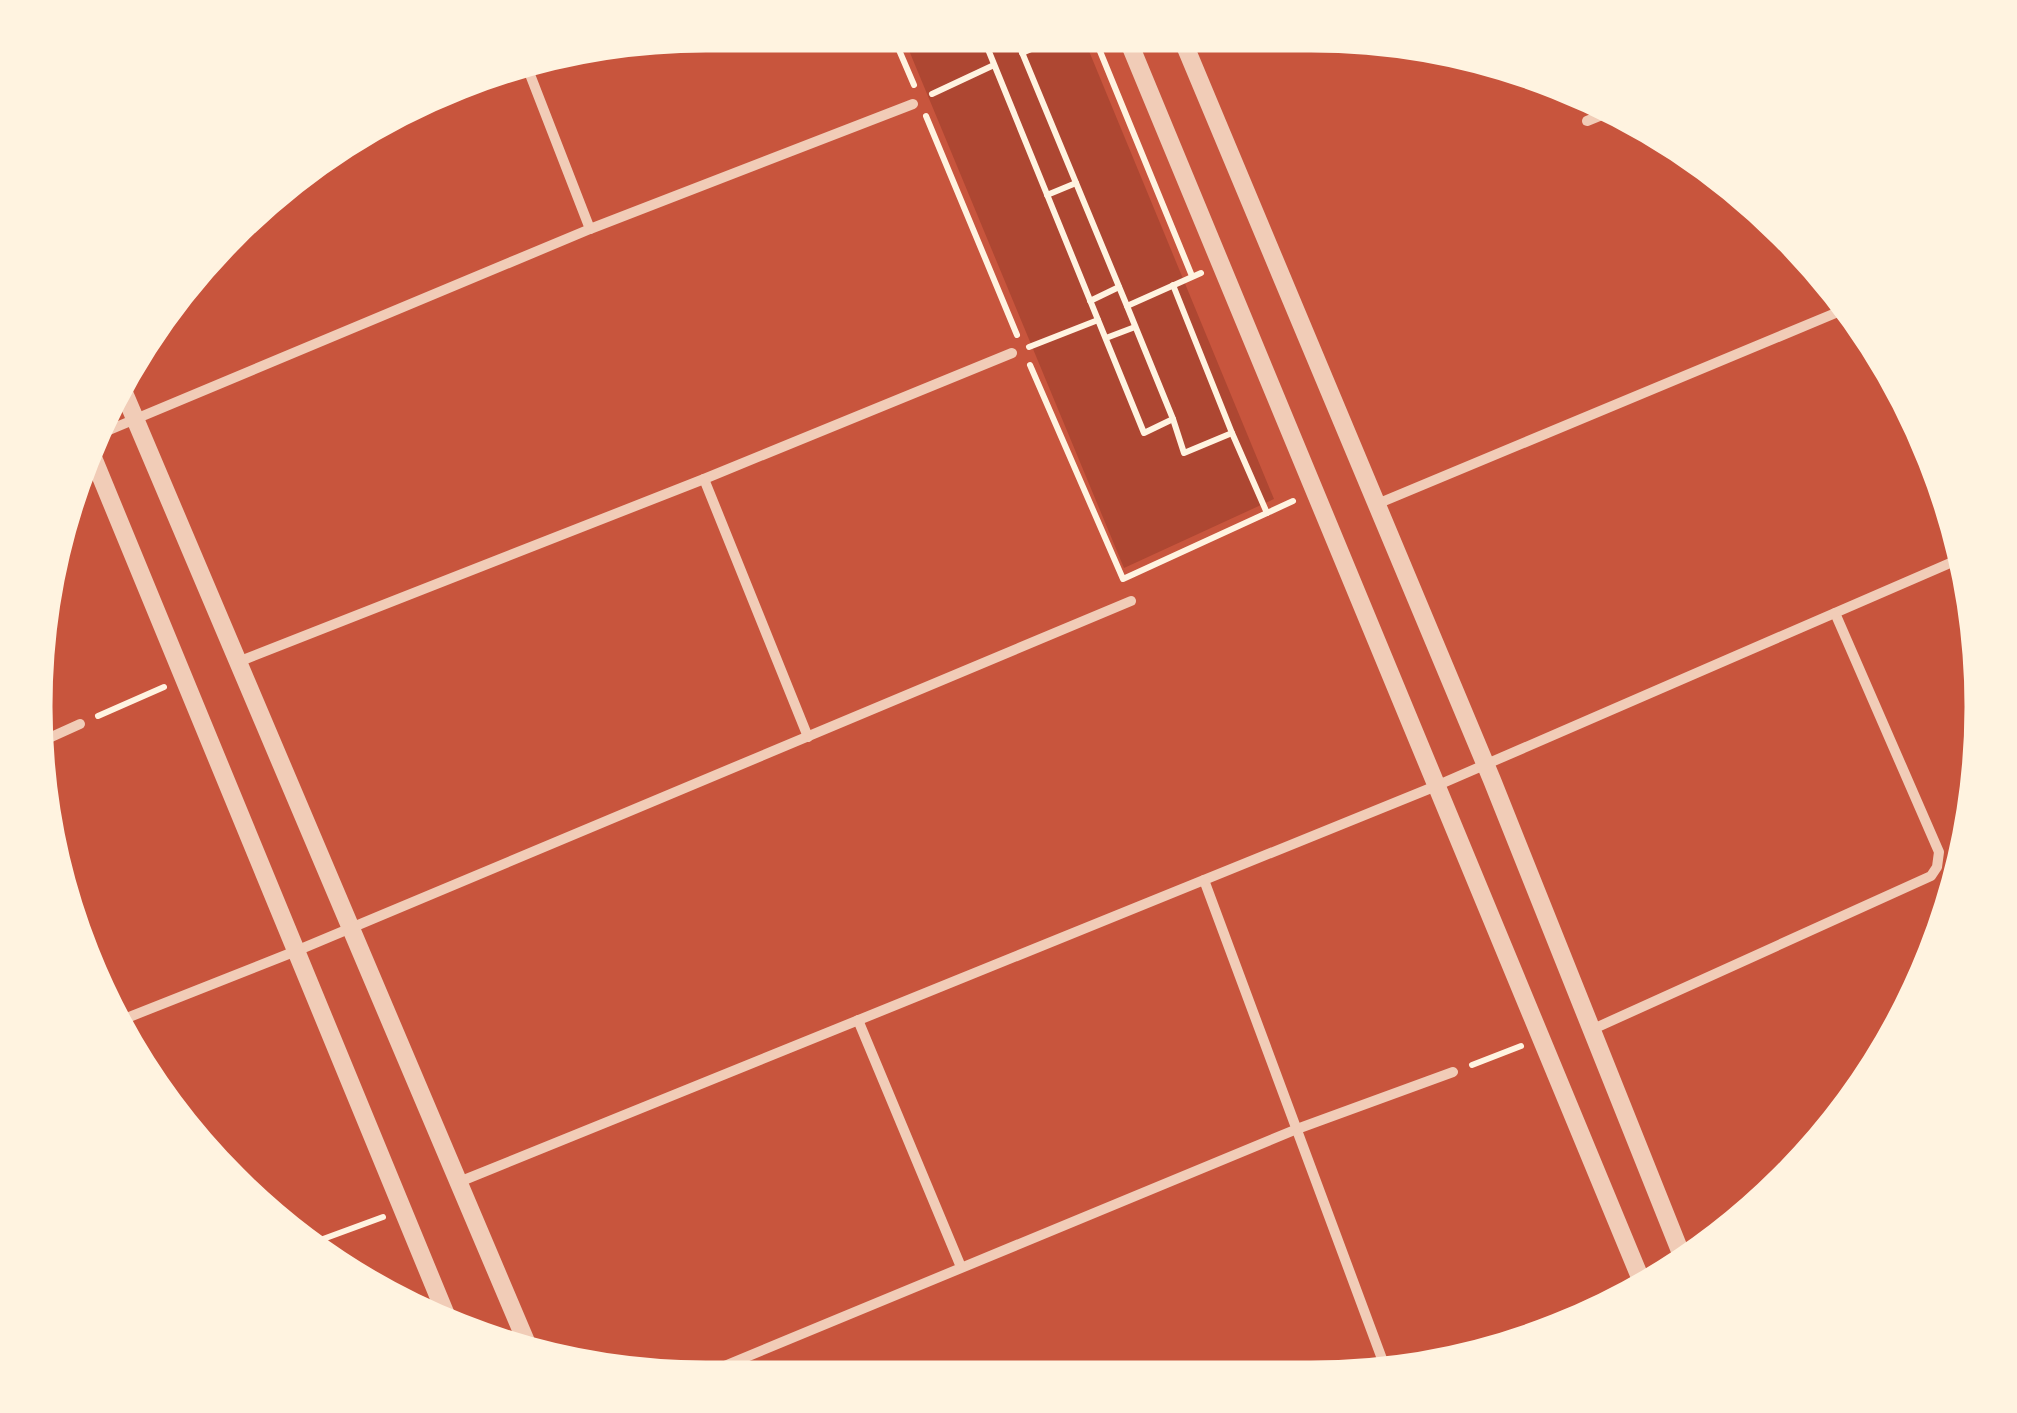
<svg xmlns="http://www.w3.org/2000/svg" width="2017" height="1413" viewBox="0 0 2017 1413" font-family="'Space Grotesk',sans-serif">
  <style>
    .green { fill: #ae4732 }
    .lines { fill: none; stroke-linecap: round; stroke-linejoin: round }
    .path { stroke: #fff3e0; stroke-width: 6 }
    .minor { stroke: #f1ccb7; stroke-width: 10 }
    .tertiary { stroke: #f1ccb7; stroke-width: 18 }
    .rim { fill: none; stroke: #fff3e0; stroke-width: 5 }
  </style>
  <rect width="100%" height="100%" fill="#c8553d"/>
  <polygon class="green" points="903,36 1084,39 1274,499 1124,568"/>
  <g class="lines">
    <g class="path">
      <polyline points="893,36 914,85"/>
      <polyline points="983,37 1144,433 1173,419 1127,306"/>
      <polyline points="1016,38 1127,306 1201,273"/>
      <polyline points="1095,39 1192,276"/>
      <polyline points="1022,53 1054,39"/>
      <polyline points="932,94 994,65"/>
      <polyline points="926,116 1017,335"/>
      <polyline points="1047,195 1076,183"/>
      <polyline points="1173,285 1232,433 1184,453 1173,419"/>
      <polyline points="1090,301 1119,287"/>
      <polyline points="1106,338 1135,327"/>
      <polyline points="1029,347 1098,320"/>
      <polyline points="1030,365 1123,579 1267,513 1232,433"/>
      <polyline points="1267,513 1293,501"/>
      <polyline points="98,716 164,687"/>
      <polyline points="1472,1065 1521,1046"/>
      <polyline points="304,1246 383,1217"/>
    </g>
    <g class="minor">
      <polyline points="524,59 590,229"/>
      <polyline points="1587,121 1614,110"/>
      <polyline points="90,438 590,229 913,104"/>
      <polyline points="704,479 808,737"/>
      <polyline points="1377,504 1850,307"/>
      <polyline points="238,662 704,479 1012,353"/>
      <polyline points="38,743 80,724"/>
      <polyline points="1204,880 1388,1375"/>
      <polyline points="858,1020 961,1267"/>
      <polyline points="114,1023 296,951 1131,601"/>
      <polyline points="1591,1030 1931,876 1937,867 1939,852 1835,613"/>
      <polyline points="459,1182 1436,786 1964,557"/>
      <polyline points="693,1379 1297,1129 1453,1072"/>
    </g>
    <g class="tertiary">
      <polyline points="1128,40 1644,1287"/>
      <polyline points="1183,41 1492,780 1684,1261"/>
      <polyline points="122,388 533,1358"/>
      <polyline points="87,443 451,1327"/>
    </g>
  </g>
  <path d="M0 0H2017V1413H0ZM706 50H1311A656 656 0 0 1 1967 706V707A656 656 0 0 1 1311 1363H706A656 656 0 0 1 50 707V706A656 656 0 0 1 706 50Z" fill="#fff3e0" fill-rule="evenodd"/>
  <path class="rim" d="M706 50H1311A656 656 0 0 1 1967 706V707A656 656 0 0 1 1311 1363H706A656 656 0 0 1 50 707V706A656 656 0 0 1 706 50Z"/>
</svg>
